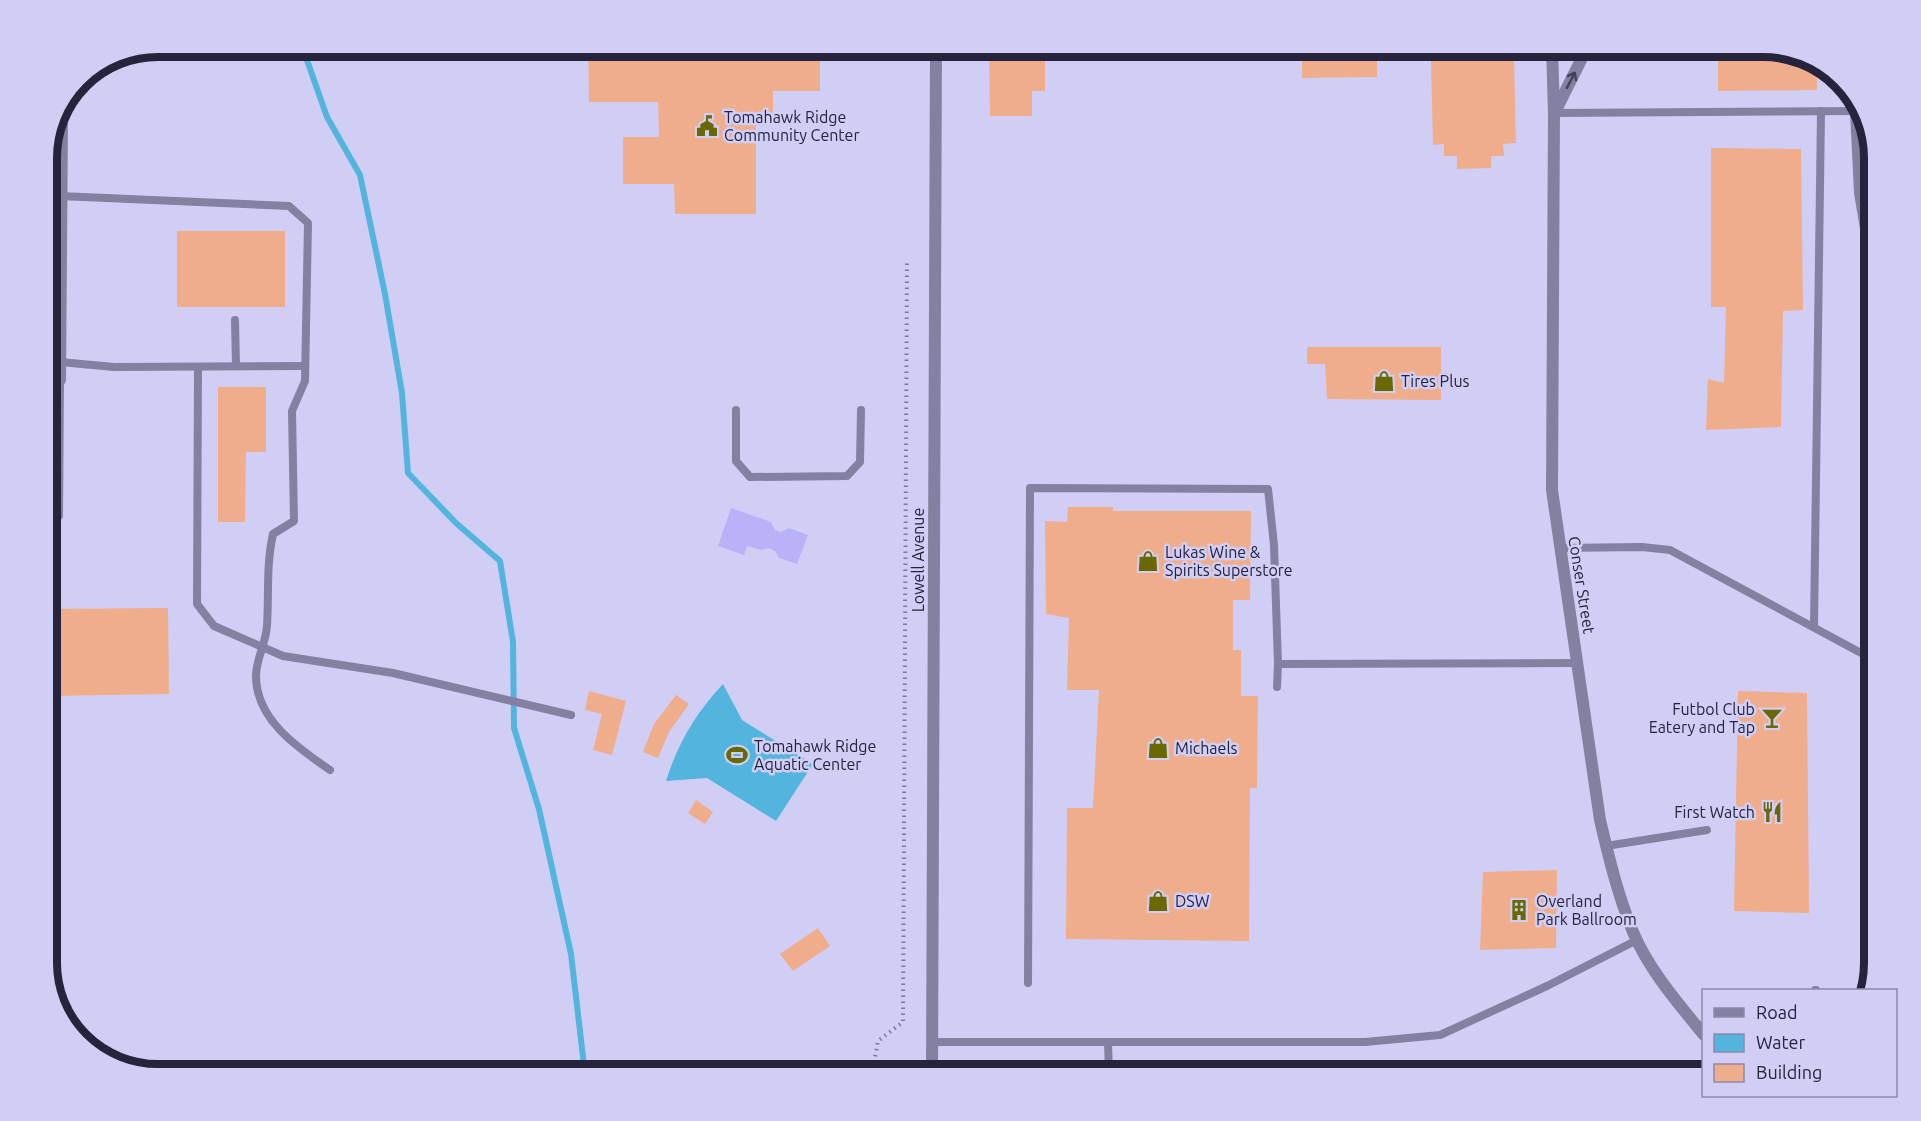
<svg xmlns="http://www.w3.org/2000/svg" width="1921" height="1121" viewBox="0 0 1921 1121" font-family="Ubuntu,sans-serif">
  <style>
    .green { fill: #b9b2f9 }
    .water { fill: #53b5de }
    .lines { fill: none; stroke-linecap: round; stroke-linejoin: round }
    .stream { stroke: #53b5de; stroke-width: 6 }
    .building { fill: #f0ad8b }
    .path { stroke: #7c7999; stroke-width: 4; stroke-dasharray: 1.5 4.5; stroke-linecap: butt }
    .service { stroke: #8380a1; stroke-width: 8 }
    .minor { stroke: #8380a1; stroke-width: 12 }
    .tertiary { stroke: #8380a1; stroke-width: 12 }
    .oneway { stroke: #423f5a }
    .labels { text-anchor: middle; stroke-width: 5; stroke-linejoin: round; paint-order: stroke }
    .poi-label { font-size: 16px; fill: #26233c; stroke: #d0cef5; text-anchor: start }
    .street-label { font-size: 16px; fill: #26233c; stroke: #d0cef5 }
    .rim { fill: none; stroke: #26233c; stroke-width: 8 }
  </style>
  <rect width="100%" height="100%" fill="#d0cef5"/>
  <polygon class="green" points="731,508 771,522 775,530 781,532 789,528 808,535 797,564 779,558 775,551 769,548 761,550 747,546 744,555 718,546"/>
  <path class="water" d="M723,684L742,720L813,764L776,821L707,778L666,781C678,743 695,714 723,684Z"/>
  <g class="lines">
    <polyline class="stream" points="302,46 327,117 360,175 385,294 402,393 408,473 456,523 500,561 513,642 514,728 539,809 571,954 585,1074"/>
  </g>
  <g class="building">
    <polygon points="588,46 820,46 820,91 773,91 773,115 756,115 756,214 675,214 674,184 623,184 623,137 659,137 658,102 589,102"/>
    <polygon points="989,46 1030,46 1030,51 1045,51 1045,91 1032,91 1032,116 990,116"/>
    <polygon points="1302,46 1377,46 1377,77 1302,78"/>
    <polygon points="1723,46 1763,46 1817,61 1817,90 1718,91 1718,57"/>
    <polygon points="1447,47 1502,47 1502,58 1514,58 1516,143 1503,144 1504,156 1491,156 1491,168 1457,169 1457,156 1444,156 1444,144 1433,145 1431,60 1447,59"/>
    <polygon points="1711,148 1801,149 1803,310 1783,311 1781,427 1706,430 1708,379 1724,383 1726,307 1711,307"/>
    <rect x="177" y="231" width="108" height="76"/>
    <polygon points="1307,347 1441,347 1441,400 1327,399 1325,364 1307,364"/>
    <polygon points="218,387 266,387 266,452 246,452 245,522 218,522"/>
    <polygon points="1068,507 1113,507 1113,511 1251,511 1250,600 1233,600 1233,650 1241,650 1241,696 1258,696 1257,788 1250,788 1249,941 1066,939 1067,808 1093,808 1099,690 1067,690 1069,618 1046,614 1045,521 1067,522"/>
    <polygon points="168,608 169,694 47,696 47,609"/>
    <polygon points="589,691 626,701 612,755 593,750 602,714 585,710"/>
    <polygon points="1738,691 1807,693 1809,913 1734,911"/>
    <polygon points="676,695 689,704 669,732 658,758 643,752 654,724"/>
    <polygon points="696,800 713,812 705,824 688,813"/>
    <polygon points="1557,870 1556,948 1480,950 1483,872"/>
    <polygon points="818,928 830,946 793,971 780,954"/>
  </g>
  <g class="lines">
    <polyline class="path" points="872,1074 878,1041 903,1022 907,261"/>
    <g class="service">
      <polyline points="1854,111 1858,193 1871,270 1874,274"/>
      <polyline points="1554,113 1861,111"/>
      <path d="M60,196L289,206L308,223L305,381L292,411L294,521L273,534C266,565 269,595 267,626C266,643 256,659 256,676C256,720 298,748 330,770"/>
      <polyline points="235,320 236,366"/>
      <polyline points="60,362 114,367 305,366"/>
      <polyline points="198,367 197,604 214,626 283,656 393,673 571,715"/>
      <polyline points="736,410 736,461 750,477 847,476 860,462 861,410"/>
      <polyline points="59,516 60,380"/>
      <polyline points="1559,548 1642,547 1670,550 1874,660"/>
      <polyline points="1814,627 1821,111"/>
      <polyline points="1277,687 1278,664 1577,663"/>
      <polyline points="1874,777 1874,964"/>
      <polyline points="1606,846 1707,830"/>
      <polyline points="1028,983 1030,488 1268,489 1274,545 1278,664"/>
      <polyline points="1815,990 1816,990"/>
      <polyline points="932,1042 1365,1042 1440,1035 1547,986 1637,940"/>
      <polyline points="1108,1042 1109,1074"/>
    </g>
    <polyline class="minor" points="60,380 62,118"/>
    <g class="tertiary">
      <path d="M1552,46L1554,113L1552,490L1600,820C1609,858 1618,896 1633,932C1649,970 1678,1003 1704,1035"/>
      <polyline points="1555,112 1583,56 1585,46"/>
      <polyline points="932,1074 936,46"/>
    </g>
  </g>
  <defs><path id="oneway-shaft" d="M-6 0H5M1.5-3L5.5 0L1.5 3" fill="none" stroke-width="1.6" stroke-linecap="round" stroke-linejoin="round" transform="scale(1.5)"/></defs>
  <use class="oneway" href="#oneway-shaft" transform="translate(1571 80) rotate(-63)"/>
  <defs>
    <symbol id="civic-bare" viewBox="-9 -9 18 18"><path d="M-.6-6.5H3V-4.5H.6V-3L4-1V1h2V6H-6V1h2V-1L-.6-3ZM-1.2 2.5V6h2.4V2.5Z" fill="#6a6803" stroke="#d0cef5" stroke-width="2.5" paint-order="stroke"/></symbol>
    <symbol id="shop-bare" viewBox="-9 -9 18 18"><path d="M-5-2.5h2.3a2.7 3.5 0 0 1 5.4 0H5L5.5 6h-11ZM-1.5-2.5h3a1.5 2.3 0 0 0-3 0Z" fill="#6a6803" stroke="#d0cef5" stroke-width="2.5" paint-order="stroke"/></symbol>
    <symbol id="bar-bare" viewBox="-9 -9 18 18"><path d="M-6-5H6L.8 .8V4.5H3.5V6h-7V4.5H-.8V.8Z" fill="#6a6803" stroke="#d0cef5" stroke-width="2.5" paint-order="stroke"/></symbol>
    <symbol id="stadium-bare" viewBox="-9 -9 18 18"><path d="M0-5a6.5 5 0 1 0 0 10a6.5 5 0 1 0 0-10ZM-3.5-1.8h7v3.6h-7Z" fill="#6a6803" stroke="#d0cef5" stroke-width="2.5" paint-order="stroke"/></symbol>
    <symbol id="restaurant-bare" viewBox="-9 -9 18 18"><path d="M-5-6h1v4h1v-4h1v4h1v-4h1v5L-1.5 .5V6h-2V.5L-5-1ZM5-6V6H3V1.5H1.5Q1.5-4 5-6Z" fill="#6a6803" stroke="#d0cef5" stroke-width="2.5" paint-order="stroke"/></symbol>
    <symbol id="building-bare" viewBox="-9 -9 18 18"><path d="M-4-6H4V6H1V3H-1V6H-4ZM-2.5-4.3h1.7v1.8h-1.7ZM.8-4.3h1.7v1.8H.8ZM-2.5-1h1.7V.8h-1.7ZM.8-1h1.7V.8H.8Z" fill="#6a6803" stroke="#d0cef5" stroke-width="2.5" paint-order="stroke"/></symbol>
  </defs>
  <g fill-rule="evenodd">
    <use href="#civic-bare" x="692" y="111" width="30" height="30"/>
    <use href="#shop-bare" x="1369" y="366" width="30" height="30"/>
    <use href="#shop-bare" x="1133" y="546" width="30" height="30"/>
    <use href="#bar-bare" x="1757" y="703" width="30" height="30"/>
    <use href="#shop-bare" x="1143" y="733" width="30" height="30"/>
    <use href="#stadium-bare" x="722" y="740" width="30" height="30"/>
    <use href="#restaurant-bare" x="1757" y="797" width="30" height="30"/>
    <use href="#shop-bare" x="1143" y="886" width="30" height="30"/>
    <use href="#building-bare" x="1504" y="895" width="30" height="30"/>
  </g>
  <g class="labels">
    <g class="poi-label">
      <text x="724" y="123">Tomahawk Ridge<tspan x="724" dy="18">Community Center</tspan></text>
      <text x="1401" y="387">Tires Plus</text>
      <text x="1165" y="558">Lukas Wine &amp;<tspan x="1165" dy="18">Spirits Superstore</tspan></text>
      <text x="1755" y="715" text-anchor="end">Futbol Club<tspan x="1755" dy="18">Eatery and Tap</tspan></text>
      <text x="754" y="752">Tomahawk Ridge<tspan x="754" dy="18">Aquatic Center</tspan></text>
      <text x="1175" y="754">Michaels</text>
      <text x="1755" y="818" text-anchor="end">First Watch</text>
      <text x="1175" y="907">DSW</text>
      <text x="1536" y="907">Overland<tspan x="1536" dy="18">Park Ballroom</tspan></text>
    </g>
    <g class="street-label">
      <text transform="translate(918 560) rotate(-90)" y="6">Lowell Avenue</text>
      <text transform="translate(1582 585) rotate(81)" y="6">Conser Street</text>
    </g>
  </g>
  <path d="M0 0H1921V1121H0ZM158 57H1763A101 101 0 0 1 1864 158V963A101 101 0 0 1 1763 1064H158A101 101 0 0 1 57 963V158A101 101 0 0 1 158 57Z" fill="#d0cef5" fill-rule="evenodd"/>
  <path class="rim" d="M158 57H1763A101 101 0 0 1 1864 158V963A101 101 0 0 1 1763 1064H158A101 101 0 0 1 57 963V158A101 101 0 0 1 158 57Z"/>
  <rect x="1702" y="989" width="195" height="108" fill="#d0cef5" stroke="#8c8aab" stroke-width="1.5"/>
  <rect x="1714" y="1008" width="30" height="9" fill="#8380a1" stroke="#8c8aab" stroke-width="1.5"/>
  <text x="1756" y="1019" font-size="18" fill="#26233c">Road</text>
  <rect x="1714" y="1034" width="30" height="18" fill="#53b5de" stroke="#8c8aab" stroke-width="1.5"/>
  <text x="1756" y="1049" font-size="18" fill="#26233c">Water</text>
  <rect x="1714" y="1064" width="30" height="18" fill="#f0ad8b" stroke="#8c8aab" stroke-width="1.5"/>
  <text x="1756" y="1079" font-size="18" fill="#26233c">Building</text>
</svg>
